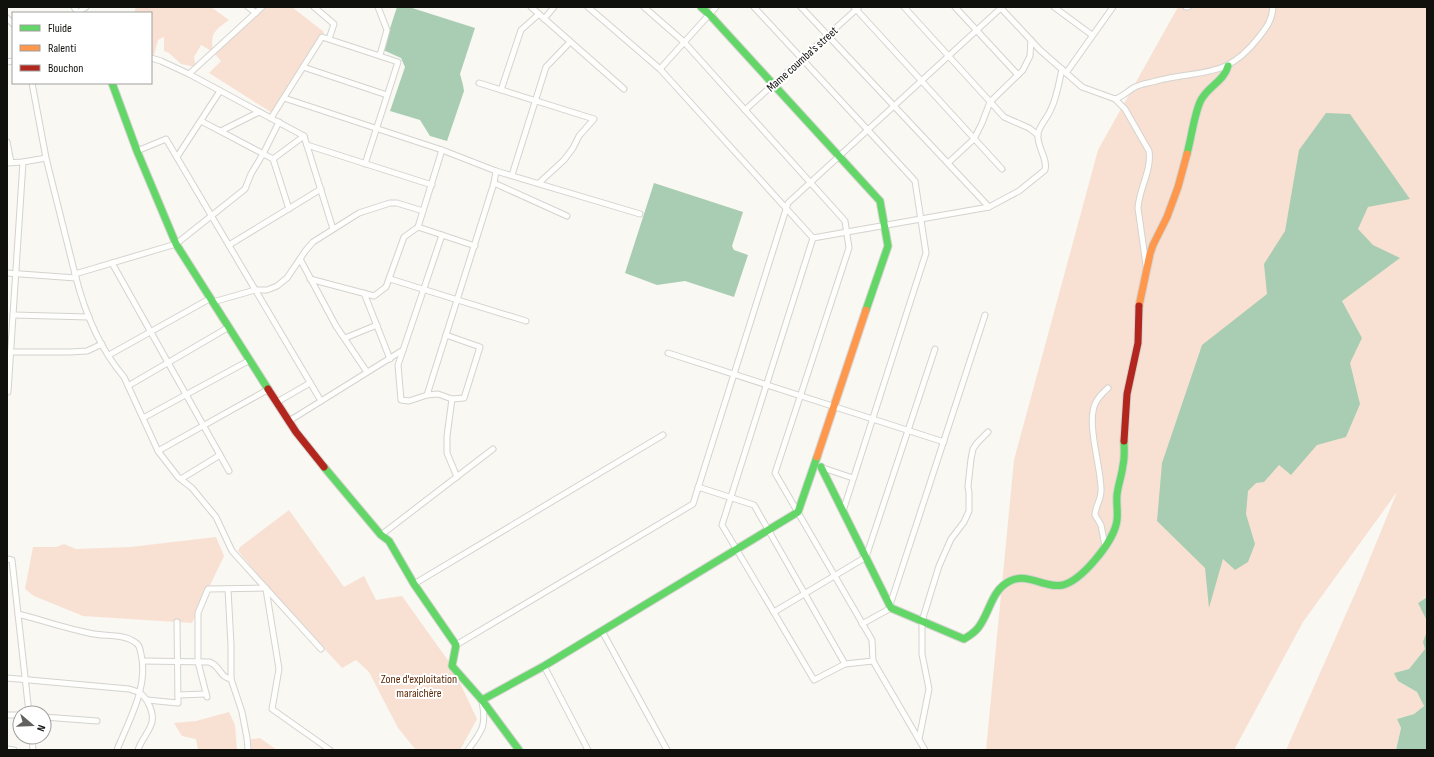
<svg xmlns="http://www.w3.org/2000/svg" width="1434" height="757" viewBox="0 0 1434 757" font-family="'Sofia Sans Condensed',sans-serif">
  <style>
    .green { fill: #f8e1d3 }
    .water { fill: #a9cdb3 }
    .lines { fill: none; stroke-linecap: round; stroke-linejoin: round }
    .street-casing { stroke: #d4d3cf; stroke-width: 7 }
    .fast-casing { stroke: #d4d3cf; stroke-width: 9 }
    .slow-casing { stroke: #d4d3cf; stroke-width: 9 }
    .jam-casing { stroke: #d4d3cf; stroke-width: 9 }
    .street { stroke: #fefefd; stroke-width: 5 }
    .fast { stroke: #63d668; stroke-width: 7 }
    .slow { stroke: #ff974d; stroke-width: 7 }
    .jam { stroke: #b3261e; stroke-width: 7 }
    .labels { text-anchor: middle; stroke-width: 4; stroke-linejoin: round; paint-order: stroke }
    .street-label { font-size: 12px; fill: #10100d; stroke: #fff }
    .park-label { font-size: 12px; fill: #5c2a08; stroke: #fff }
  </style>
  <rect width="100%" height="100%" fill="#f9f8f3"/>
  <g class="green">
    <path d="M136,7H211L229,20C215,30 210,33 213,51L266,7H292L324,32L274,114L209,73L221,61L213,52L201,45L194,57L196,67L181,64L169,53L164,51V37L158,40L153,59L151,58V13H134Z"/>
    <path d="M1178,7H1427V596L1418,603C1423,612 1428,620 1427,630C1426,638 1423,641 1425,649L1409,669L1395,673L1398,681L1417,692L1424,706L1414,714L1397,719L1401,728L1396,750H1286L1361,580L1397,492L1303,622L1234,750H986L1014,460L1098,150Z"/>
    <polygon points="289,510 344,587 364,576 376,600 402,596 452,666 477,719 460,750 416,750 398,728 369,672 356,660 342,668 269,588 238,551 240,547"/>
    <polygon points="216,537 224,556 192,623 83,616 34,596 25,589 33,547 56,547 64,544 76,549 130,547"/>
    <polygon points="229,712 235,725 237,750 198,750 196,739 182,736 174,723 196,721"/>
    <polygon points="260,738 277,750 247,750 247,740"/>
  </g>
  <g class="water">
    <polygon points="397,7 409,7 475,28 460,74 463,85 464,91 447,141 430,136 420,120 390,111 405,67 401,58 383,50"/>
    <polygon points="1326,113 1350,114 1410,199 1368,207 1358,229 1373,245 1400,258 1342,301 1362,338 1350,363 1360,404 1346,437 1317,445 1291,475 1279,465 1264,482 1256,483 1248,491 1246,514 1255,544 1248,562 1235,570 1223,559 1209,608 1205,568 1157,521 1162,463 1202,345 1267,294 1264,264 1285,231 1299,150"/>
    <polygon points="654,183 743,212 732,246 734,250 748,255 734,297 685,281 657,285 625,273"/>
    <polygon points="1427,597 1427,621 1418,603"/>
    <polygon points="1427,631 1427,750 1396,750 1401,728 1397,719 1414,714 1424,706 1417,692 1398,681 1394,673 1409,669 1425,649 1423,642"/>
  </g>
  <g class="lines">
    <defs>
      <g id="street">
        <polyline points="74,7 78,13"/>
        <polyline points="248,7 256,13"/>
        <polyline points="314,7 334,24 329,39"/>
        <polyline points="378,7 387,30 380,55"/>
        <polyline points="531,7 624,89"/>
        <polyline points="588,7 660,69 813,238"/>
        <polyline points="644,7 684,42 845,221 849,248 775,473 872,640 873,661 925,750"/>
        <polyline points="754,7 915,181 926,253 843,511"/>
        <polyline points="801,7 989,207"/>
        <polyline points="854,7 1002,169"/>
        <polyline points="904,7 1004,117 1029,128 1038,135"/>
        <polyline points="955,7 1018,75"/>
        <path d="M1000,7L1040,50L1082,87L1115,99C1122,97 1127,92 1133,88C1140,84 1149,83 1156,81C1202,69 1226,80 1259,37C1267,27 1272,20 1273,7"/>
        <polyline points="1054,7 1092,35"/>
        <polyline points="1186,7 1188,7"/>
        <polyline points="77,13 86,7"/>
        <polyline points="7,18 13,24"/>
        <polyline points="544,19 554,7"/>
        <polyline points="151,58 161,61 189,74 304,136 333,229"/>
        <polyline points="7,62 13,61"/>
        <polyline points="303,67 387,95"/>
        <polyline points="660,69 716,7"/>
        <polyline points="1066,73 1113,7"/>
        <polyline points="189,74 262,7"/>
        <polyline points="32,83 46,158 75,274 176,244 245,189 251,174 263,154 279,122"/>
        <polyline points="479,83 594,119 579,136 573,148 564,160 539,183"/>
        <polyline points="501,90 521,30 539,14"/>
        <polyline points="284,98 442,150 496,171 640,214"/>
        <path d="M1115,99L1125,109L1149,151C1152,170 1139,189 1138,208L1146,265"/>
        <polyline points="745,110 859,7"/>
        <polyline points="271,118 322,37 398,62 365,164"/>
        <polyline points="201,121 273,159 289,209"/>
        <polyline points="221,131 259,112"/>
        <polyline points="7,142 11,162"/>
        <polyline points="307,145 432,185"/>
        <polyline points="137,151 166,139 321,401"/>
        <polyline points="177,157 220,91"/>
        <polyline points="273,159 304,136"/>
        <polyline points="7,163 23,162 46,158"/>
        <polyline points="948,163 974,139 982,123 990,102 1023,70 1030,56 1031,40"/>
        <polyline points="512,175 546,67 570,42"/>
        <polyline points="494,183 567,216"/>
        <polyline points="418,227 475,246"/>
        <polyline points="442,235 398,365 401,400 409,401 427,395 438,394 452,399 464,398 480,347 446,335"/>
        <polyline points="813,238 722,525 814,680 845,664 873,661"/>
        <path d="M813,238L989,207L1019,191L1045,170C1048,158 1036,146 1038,133C1040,125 1048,117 1051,109C1057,97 1059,82 1062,69"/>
        <polyline points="229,245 321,189"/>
        <polyline points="300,259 336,326 367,372"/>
        <polyline points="112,263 229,471"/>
        <polyline points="7,273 76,278"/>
        <path d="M75,274C84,310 99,348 124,377L158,451L178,477L192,488L216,517L232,551L321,649"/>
        <polyline points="310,279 374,296 386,287 404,237 418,227 442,150"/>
        <polyline points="390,279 526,321"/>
        <polyline points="364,293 390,359"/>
        <polyline points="213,302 255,290 267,290 277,286 287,278 306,250 313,242 359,213 390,203 397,203 423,211"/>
        <polyline points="13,315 89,317"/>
        <polyline points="345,338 377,325"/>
        <polyline points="11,352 70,352 87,351 102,344"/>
        <polyline points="668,353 944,442"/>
        <polyline points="109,355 211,298"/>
        <polyline points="128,386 229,327"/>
        <polyline points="8,392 23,162"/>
        <polyline points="427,395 494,183 496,171"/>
        <polyline points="452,399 447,436 447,453 457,477"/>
        <polyline points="277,402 310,383"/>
        <polyline points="143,418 250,360"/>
        <polyline points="289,421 403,350"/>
        <polyline points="158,451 269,389"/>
        <polyline points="820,467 853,478"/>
        <polyline points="181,479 220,455"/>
        <polyline points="698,487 754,505 845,664"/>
        <polyline points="381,535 493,449"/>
        <path d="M1105,546L1101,525L1095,515C1095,507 1101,500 1101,491C1102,469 1085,422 1096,402C1099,396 1104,392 1108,388"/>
        <polyline points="7,559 12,560 29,713"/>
        <polyline points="414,584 663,435"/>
        <polyline points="228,589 231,645 231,679 242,712 247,738 248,750"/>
        <polyline points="266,589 279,669 272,709 330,750"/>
        <polyline points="890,605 985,315"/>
        <polyline points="774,612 866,557 935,349"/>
        <path d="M18,614C42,620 65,628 89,633C104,637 124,633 136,643C140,645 140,650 141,654C149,686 129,720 117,750"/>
        <polyline points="862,624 891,608"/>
        <polyline points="602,631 667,750"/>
        <polyline points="456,645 693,504 788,203 1002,7"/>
        <path d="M143,661L209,662C220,665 220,678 231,679"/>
        <polyline points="544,666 588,750"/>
        <path d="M7,678L129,689C132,690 137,691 140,693C148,699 154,713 152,722C150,731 141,740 138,750"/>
        <polyline points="178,695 206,694"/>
        <polyline points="207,697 198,662 198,613 208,589 266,588"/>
        <polyline points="147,700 178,703 177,622"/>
        <polyline points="7,715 20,715"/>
        <polyline points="44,717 97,721"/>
        <polyline points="32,737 33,750"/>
        <polyline points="919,739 929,689 922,654 922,621 939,566 951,539 964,522 969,511 969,493 968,486 971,459 973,449 977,443 988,432"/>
        <polyline points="7,749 14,750"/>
        <path d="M468,750C482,731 487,726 482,702"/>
      </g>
      <g id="fast">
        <polyline points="701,7 709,14 880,201 888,246 866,310"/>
        <polyline points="112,83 137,151 176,244 268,389"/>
        <path d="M1187,154C1191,139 1194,116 1200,102C1206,87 1224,82 1228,66"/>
        <polyline points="324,467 381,535 389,541 414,584 456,645 452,666 482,700 519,750"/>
        <path d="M821,467L891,608L964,639C969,636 974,633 978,628C990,613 991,590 1010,581C1028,572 1045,589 1063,585C1082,580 1111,544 1116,525C1119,516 1116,505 1117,495C1118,485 1122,475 1123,465C1125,457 1124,449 1124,441"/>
        <polyline points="482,700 544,666 798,512 817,457"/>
      </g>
      <g id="slow">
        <polyline points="1139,306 1150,254 1153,245 1167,217 1178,187 1187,154"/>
        <polyline points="817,457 866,310"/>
      </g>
      <g id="jam">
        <polyline points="268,389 296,432 324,467"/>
        <polyline points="1124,441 1127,394 1138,343 1139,306"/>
      </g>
    </defs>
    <use href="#street" class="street-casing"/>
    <use href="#fast" class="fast-casing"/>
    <use href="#slow" class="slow-casing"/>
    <use href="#jam" class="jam-casing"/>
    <use href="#street" class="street"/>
    <use href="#fast" class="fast"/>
    <use href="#slow" class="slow"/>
    <use href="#jam" class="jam"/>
  </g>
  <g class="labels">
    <g class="street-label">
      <text transform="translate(802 59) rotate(-42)" y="4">Mame coumba's street</text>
    </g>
    <g class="park-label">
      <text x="419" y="683">Zone d'exploitation<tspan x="419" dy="14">maraichère</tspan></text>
    </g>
  </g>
  <rect width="1434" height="757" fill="none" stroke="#10100d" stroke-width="16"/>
  <rect x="12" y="12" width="140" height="72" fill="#ffffff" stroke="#9f9f9e"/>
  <rect x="20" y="25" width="20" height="6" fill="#63d668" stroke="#9f9f9e"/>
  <text x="48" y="32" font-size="12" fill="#10100d">Fluide</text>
  <rect x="20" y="45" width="20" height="6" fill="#ff974d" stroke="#9f9f9e"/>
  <text x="48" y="52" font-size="12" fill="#10100d">Ralenti</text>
  <rect x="20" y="65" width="20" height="6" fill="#b3261e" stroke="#9f9f9e"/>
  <text x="48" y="72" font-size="12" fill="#10100d">Bouchon</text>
  <g transform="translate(32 725) rotate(109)"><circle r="19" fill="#ffffff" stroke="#9f9f9e"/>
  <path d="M0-3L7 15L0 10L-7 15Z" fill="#62615e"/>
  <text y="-6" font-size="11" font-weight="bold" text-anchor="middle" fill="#10100d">N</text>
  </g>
</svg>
